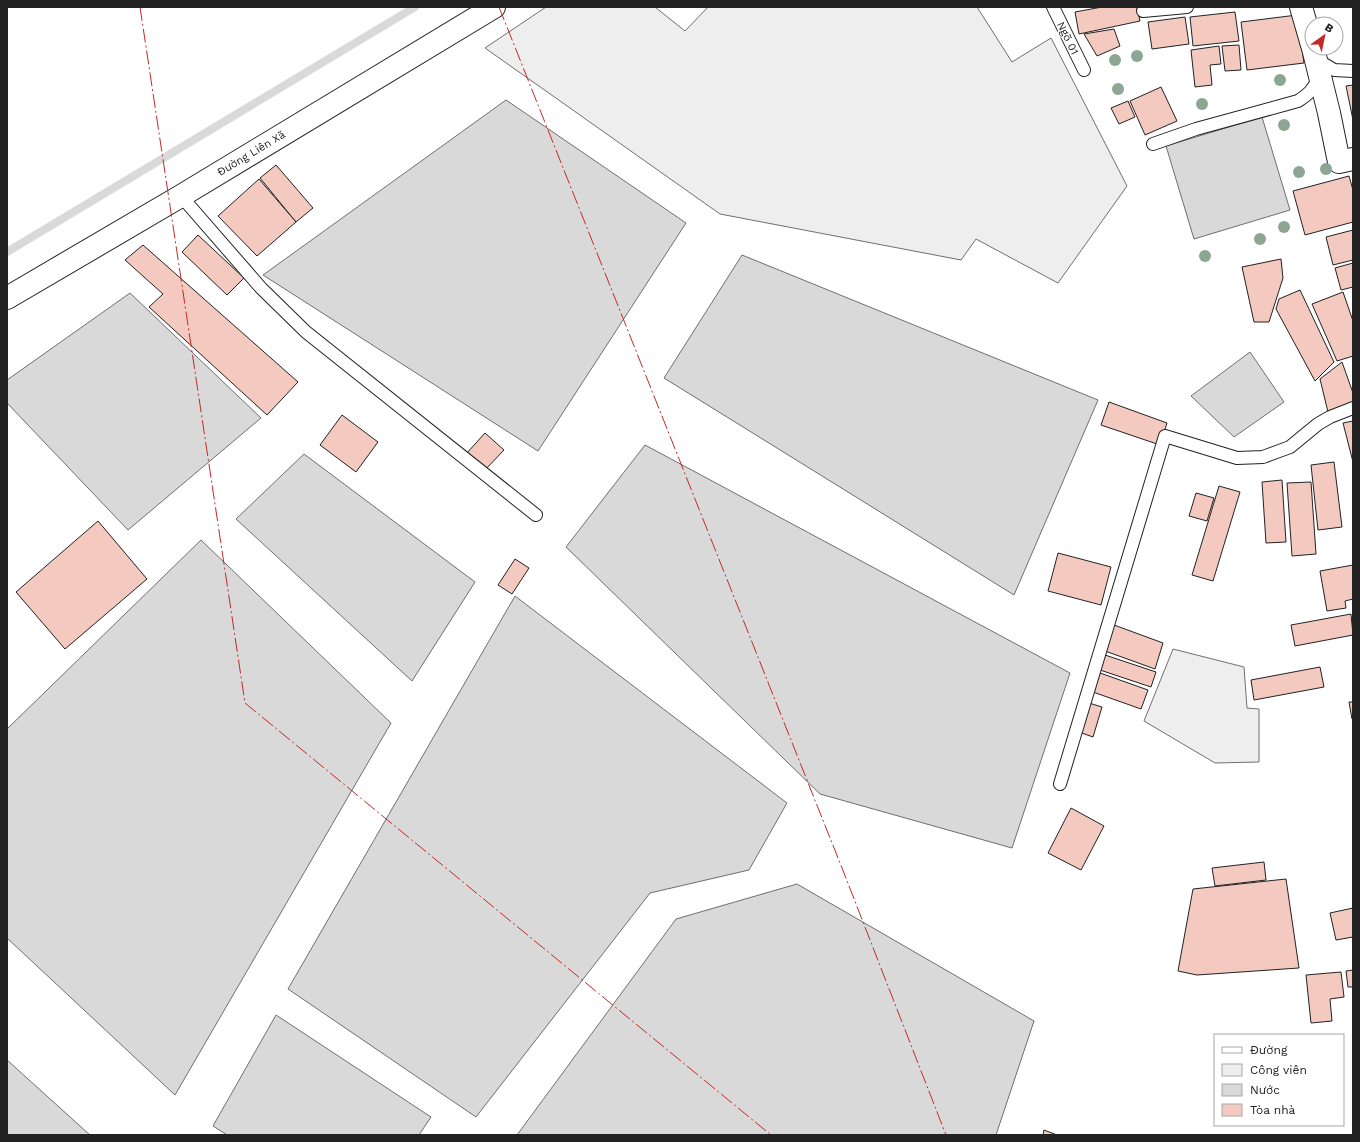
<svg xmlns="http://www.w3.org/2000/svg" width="1360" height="1142" viewBox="0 0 1360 1142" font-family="'Work Sans',sans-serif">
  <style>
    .green { fill: #eee; stroke: #6f6f6f }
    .water { fill: #d9d9d9; stroke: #6f6f6f }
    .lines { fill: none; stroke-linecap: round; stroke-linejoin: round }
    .stream { stroke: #d9d9d9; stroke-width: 8 }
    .building { fill: #f3c9c0; stroke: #222 }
    .lane-casing { stroke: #222; stroke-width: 14 }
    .street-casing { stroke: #222; stroke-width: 24 }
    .secondary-casing { stroke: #222; stroke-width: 24 }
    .lane { stroke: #fff; stroke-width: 12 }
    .street { stroke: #fff; stroke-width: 22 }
    .secondary { stroke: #fff; stroke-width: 22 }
    .power { stroke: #c62828; stroke-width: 1; stroke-dasharray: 14 3 2 3; stroke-linecap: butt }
    .tree { fill: #8da692 }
    .labels { text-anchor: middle; stroke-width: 3; stroke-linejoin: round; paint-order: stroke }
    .street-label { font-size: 11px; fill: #222; stroke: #fff }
  </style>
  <rect width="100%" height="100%" fill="#fff"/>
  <g class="green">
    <polygon points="546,7 655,7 685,31 708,7 977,7 1012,62 1051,38 1127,186 1058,283 976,239 961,260 720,214 485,48"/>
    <polygon points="1173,649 1244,667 1247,708 1259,709 1259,762 1215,763 1144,721"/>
  </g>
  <g class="water">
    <polygon points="506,100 686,223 538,451 263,275"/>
    <polygon points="1262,117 1290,210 1194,239 1166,146"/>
    <polygon points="742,255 1098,400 1014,595 664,378"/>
    <polygon points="130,293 261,418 128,530 7,403 7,380"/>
    <polygon points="1250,352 1284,402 1234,437 1191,396"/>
    <polygon points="645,445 1070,673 1012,848 820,794 566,547"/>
    <polygon points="304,454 475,582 412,681 236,519"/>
    <polygon points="201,540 391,723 175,1095 7,938 7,729"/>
    <polygon points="515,596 787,803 749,870 650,893 476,1117 288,989"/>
    <polygon points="797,884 1034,1021 996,1135 517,1135 676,919"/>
    <polygon points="276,1015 431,1117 419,1135 227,1135 213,1126"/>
    <polygon points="7,1060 90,1135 7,1135"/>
  </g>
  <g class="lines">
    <polyline class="stream" points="7,252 415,7"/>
  </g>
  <g class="building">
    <polygon points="1102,7 1137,7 1140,21 1079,34 1075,12"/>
    <polygon points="1235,12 1239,41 1193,46 1190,17"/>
    <polygon points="1297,15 1304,63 1247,70 1241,22"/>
    <polygon points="1185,17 1189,44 1152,49 1148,22"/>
    <polygon points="1114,29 1120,46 1097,56 1084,34"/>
    <polygon points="1239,45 1241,70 1225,71 1222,46"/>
    <polygon points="1219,46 1221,64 1210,65 1212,85 1195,87 1191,50"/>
    <polygon points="1353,85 1353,120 1346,86"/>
    <polygon points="1161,87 1177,121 1145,135 1130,101"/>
    <polygon points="1128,101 1135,117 1119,124 1111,108"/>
    <polygon points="276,165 313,208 296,222 260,178"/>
    <polygon points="1349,176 1353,190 1353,222 1305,235 1293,191"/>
    <polygon points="259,179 296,222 257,256 218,216"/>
    <polygon points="1353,230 1353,260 1333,265 1326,237"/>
    <polygon points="198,235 244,278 227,295 182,252"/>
    <polygon points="143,245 298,382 267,415 149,307 163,294 125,260"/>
    <polygon points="1281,259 1283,278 1269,322 1254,322 1242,267"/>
    <polygon points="1353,263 1353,287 1341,290 1335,268"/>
    <polygon points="1300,290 1334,362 1315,381 1276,309 1279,299"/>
    <polygon points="1343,292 1353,321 1353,356 1337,361 1312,304"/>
    <polygon points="1342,362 1353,393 1353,404 1328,412 1320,379"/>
    <polygon points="1109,402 1167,423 1160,445 1101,425"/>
    <polygon points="342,415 378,442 356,472 320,445"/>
    <polygon points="1353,421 1353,462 1343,423"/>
    <polygon points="485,433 504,450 484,471 466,454"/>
    <polygon points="1334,462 1342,527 1318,530 1311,465"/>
    <polygon points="1282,480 1286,542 1266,543 1262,482"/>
    <polygon points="1311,482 1316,554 1292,556 1287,483"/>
    <polygon points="1219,486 1240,492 1213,581 1192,575"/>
    <polygon points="1196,493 1214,498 1207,521 1189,516"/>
    <polygon points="98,521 147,579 65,649 16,592"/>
    <polygon points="1058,553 1111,567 1101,605 1048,591"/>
    <polygon points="515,559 529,568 512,594 498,585"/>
    <polygon points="1353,565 1353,599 1345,601 1346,608 1327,611 1320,571"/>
    <polygon points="1351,614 1353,635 1295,646 1291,625"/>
    <polygon points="1114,625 1163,643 1155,669 1105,651"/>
    <polygon points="1105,655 1156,672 1151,687 1100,670"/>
    <polygon points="1320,667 1324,687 1254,700 1251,680"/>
    <polygon points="1100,673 1148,690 1141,709 1093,692"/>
    <polygon points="1349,702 1353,702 1353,719 1352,719"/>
    <polygon points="1089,703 1102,707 1093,737 1079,732"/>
    <polygon points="1071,808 1104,826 1081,870 1048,853"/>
    <polygon points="1264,862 1266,880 1215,886 1212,868"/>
    <polygon points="1286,879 1299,968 1197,975 1178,971 1193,889"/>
    <polygon points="1353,908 1353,937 1336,940 1330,913"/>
    <polygon points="1353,970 1353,987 1348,987 1346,971"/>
    <polygon points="1341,972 1344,997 1330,999 1332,1021 1311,1023 1306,975"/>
    <polygon points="1044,1130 1057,1135 1043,1135"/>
  </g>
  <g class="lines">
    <defs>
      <g id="lane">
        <polyline points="1053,7 1084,70"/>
        <polyline points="1143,11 1187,7"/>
        <polyline points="1316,59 1334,70 1353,71"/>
        <path d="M1153,144L1196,129L1298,101C1309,94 1315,88 1318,77"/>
        <polyline points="181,196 261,288 306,332 536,515"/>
        <polyline points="1060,784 1165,436 1237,458 1263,457 1290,447 1318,424 1330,417 1353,408"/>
      </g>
      <g id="street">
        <polyline points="1301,7 1312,45"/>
        <polyline points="1313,48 1329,113 1339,162 1353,159"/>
      </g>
      <polyline id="secondary" points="7,298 181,196 494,7"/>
    </defs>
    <use href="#lane" class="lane-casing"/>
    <use href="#street" class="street-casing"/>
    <use href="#secondary" class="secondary-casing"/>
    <use href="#lane" class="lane"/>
    <use href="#street" class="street"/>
    <use href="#secondary" class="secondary"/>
    <g class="power">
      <polyline points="140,7 245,703 771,1135"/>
      <polyline points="499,7 842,868 946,1135"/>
    </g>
  </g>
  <g class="tree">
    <circle cx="1137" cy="56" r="6"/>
    <circle cx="1115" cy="60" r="6"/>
    <circle cx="1280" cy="80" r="6"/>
    <circle cx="1118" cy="89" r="6"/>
    <circle cx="1202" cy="104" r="6"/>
    <circle cx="1284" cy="125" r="6"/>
    <circle cx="1326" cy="169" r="6"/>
    <circle cx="1299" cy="172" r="6"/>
    <circle cx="1284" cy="227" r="6"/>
    <circle cx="1260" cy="239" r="6"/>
    <circle cx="1205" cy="256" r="6"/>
  </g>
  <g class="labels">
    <g class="street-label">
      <text transform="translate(1068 38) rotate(64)" y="4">Ngõ 01</text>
      <text transform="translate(251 153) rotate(-31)" y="4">Đường Liên Xã</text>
    </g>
  </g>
  <rect width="1360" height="1142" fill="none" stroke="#222222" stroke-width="16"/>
  <rect x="1214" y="1034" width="130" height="92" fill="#ffffff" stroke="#a7a7a7"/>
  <rect x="1222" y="1047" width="20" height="6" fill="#ffffff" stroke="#a7a7a7"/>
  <text x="1250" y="1054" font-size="12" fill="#222222">Đường</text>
  <rect x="1222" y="1064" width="20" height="12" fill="#eeeeee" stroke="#a7a7a7"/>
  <text x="1250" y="1074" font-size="12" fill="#222222">Công viên</text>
  <rect x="1222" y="1084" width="20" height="12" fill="#d9d9d9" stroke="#a7a7a7"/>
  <text x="1250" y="1094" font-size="12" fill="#222222">Nước</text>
  <rect x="1222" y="1104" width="20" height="12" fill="#f3c9c0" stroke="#a7a7a7"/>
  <text x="1250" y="1114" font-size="12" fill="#222222">Tòa nhà</text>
  <g transform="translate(1324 36) rotate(33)"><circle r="19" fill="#ffffff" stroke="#a7a7a7"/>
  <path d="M0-3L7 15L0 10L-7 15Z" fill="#c62828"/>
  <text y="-6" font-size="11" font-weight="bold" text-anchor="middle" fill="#222222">B</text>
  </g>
</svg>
